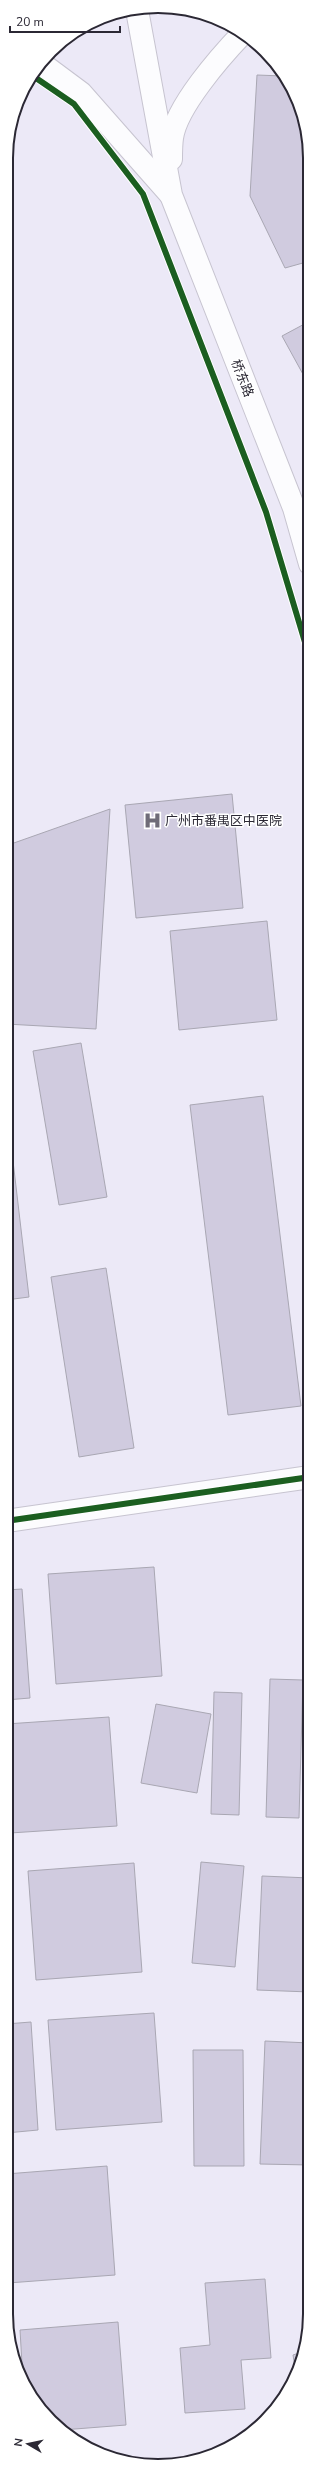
<svg xmlns="http://www.w3.org/2000/svg" width="316" height="2472" viewBox="0 0 316 2472" font-family="'Nunito Sans','Noto Sans SC',sans-serif">
  <style>
    .building { fill: #d0cbdf; stroke: #a9a7b3 }
    .lines { fill: none; stroke-linecap: round; stroke-linejoin: round }
    .minor-casing { stroke: #c7c4d0; stroke-width: 24 }
    .primary-casing { stroke: #c7c4d0; stroke-width: 24 }
    .minor { stroke: #fcfcfe; stroke-width: 22 }
    .primary { stroke: #fcfcfe; stroke-width: 22 }
    .cycleway-casing { stroke: #fff; stroke-width: 8 }
    .cycleway { stroke: #1b5e20; stroke-width: 6 }
    .labels { text-anchor: middle; stroke-width: 3; stroke-linejoin: round; paint-order: stroke }
    .street-label { font-size: 13px; fill: #2b2834; stroke: #fff }
    .poi-label { font-size: 13px; fill: #2b2834; stroke: #fff; text-anchor: start }
    .rim { fill: none; stroke: #2b2834; stroke-width: 2 }
  </style>
  <rect width="100%" height="100%" fill="#ece9f7"/>
  <g class="building">
    <polygon points="257,75 283,76 298,100 310,148 310,261 285,268 250,196"/>
    <polygon points="310,321 310,387 282,336"/>
    <polygon points="232,794 243,908 136,918 125,805"/>
    <polygon points="110,809 96,1029 6,1024 6,924 11,844"/>
    <polygon points="267,921 277,1020 179,1030 170,931"/>
    <polygon points="81,1043 107,1197 59,1205 33,1051"/>
    <polygon points="263,1096 301,1406 228,1415 190,1105"/>
    <polygon points="9,1127 29,1297 6,1300 6,1128"/>
    <polygon points="106,1268 134,1448 79,1457 51,1277"/>
    <polygon points="154,1567 162,1676 56,1684 48,1574"/>
    <polygon points="22,1589 30,1698 6,1700 6,1590"/>
    <polygon points="270,1679 303,1680 299,1818 266,1817"/>
    <polygon points="214,1692 242,1693 239,1815 211,1814"/>
    <polygon points="156,1704 211,1714 197,1793 141,1783"/>
    <polygon points="109,1717 117,1826 10,1833 6,1772 6,1724"/>
    <polygon points="201,1862 244,1866 235,1967 192,1963"/>
    <polygon points="134,1863 142,1972 36,1980 28,1871"/>
    <polygon points="262,1876 310,1878 310,1992 257,1990"/>
    <polygon points="154,2013 162,2122 56,2130 48,2020"/>
    <polygon points="31,2022 38,2130 6,2133 6,2024"/>
    <polygon points="265,2041 310,2043 310,2165 260,2164"/>
    <polygon points="193,2050 243,2050 244,2166 194,2166"/>
    <polygon points="107,2166 115,2275 8,2283 6,2174"/>
    <polygon points="265,2279 271,2358 241,2360 245,2409 185,2413 180,2348 210,2345 205,2283"/>
    <polygon points="118,2322 126,2425 62,2430 50,2421 23,2381 20,2330"/>
    <polygon points="302,2352 296,2373 293,2355"/>
  </g>
  <g class="lines">
    <defs>
      <polyline id="minor" points="6,1521 310,1477"/>
      <g id="primary">
        <polyline points="137,10 171,195 294,508 310,564"/>
        <polyline points="42,64 81,93 170,194"/>
        <path d="M171,159C171,152 171,145 172,138C176,107 221,56 242,34"/>
      </g>
    </defs>
    <use href="#minor" class="minor-casing"/>
    <use href="#primary" class="primary-casing"/>
    <use href="#minor" class="minor"/>
    <use href="#primary" class="primary"/>
    <defs>
      <g id="cycleway">
        <polyline points="33,76 74,104 143,194 266,512 310,659"/>
        <polyline points="6,1521 310,1477"/>
      </g>
    </defs>
    <use href="#cycleway" class="cycleway-casing"/>
    <use href="#cycleway" class="cycleway"/>
  </g>
  <defs>
    <symbol id="hospital-bare" viewBox="-9 -9 18 18"><path d="M-5-5h3v3.5h4V-5h3V5h-3V1.5h-4V5h-3Z" fill="#6f6c78" stroke="#fff" stroke-width="2.5" paint-order="stroke"/></symbol>
  </defs>
  <g fill-rule="evenodd">
    <use href="#hospital-bare" x="140" y="808" width="25" height="25"/>
  </g>
  <g class="labels">
    <g class="street-label">
      <text transform="translate(243 378) rotate(69)" y="5">桥东路</text>
    </g>
    <g class="poi-label">
      <text x="165" y="825">广州市番禺区中医院</text>
    </g>
  </g>
  <path d="M0 0H316V2472H0ZM158 13H158A145 145 0 0 1 303 158V2314A145 145 0 0 1 158 2459H158A145 145 0 0 1 13 2314V158A145 145 0 0 1 158 13Z" fill="#fff" fill-rule="evenodd"/>
  <path class="rim" d="M158 13H158A145 145 0 0 1 303 158V2314A145 145 0 0 1 158 2459H158A145 145 0 0 1 13 2314V158A145 145 0 0 1 158 13Z"/>
  <g transform="translate(28 2444) rotate(279)" stroke="#ffffff" stroke-width="3" paint-order="stroke">
  <path d="M0-3L7 15L0 10L-7 15Z" fill="#2b2834"/>
  <text y="-6" font-size="11" font-weight="bold" text-anchor="middle" fill="#2b2834">N</text>
  </g>
  <path d="M10 26v6h110v-6" fill="none" stroke="#2b2834" stroke-width="2"/>
  <text x="16" y="26" font-size="12" fill="#2b2834" stroke="#ffffff" stroke-width="3" paint-order="stroke">20 m</text>
</svg>
